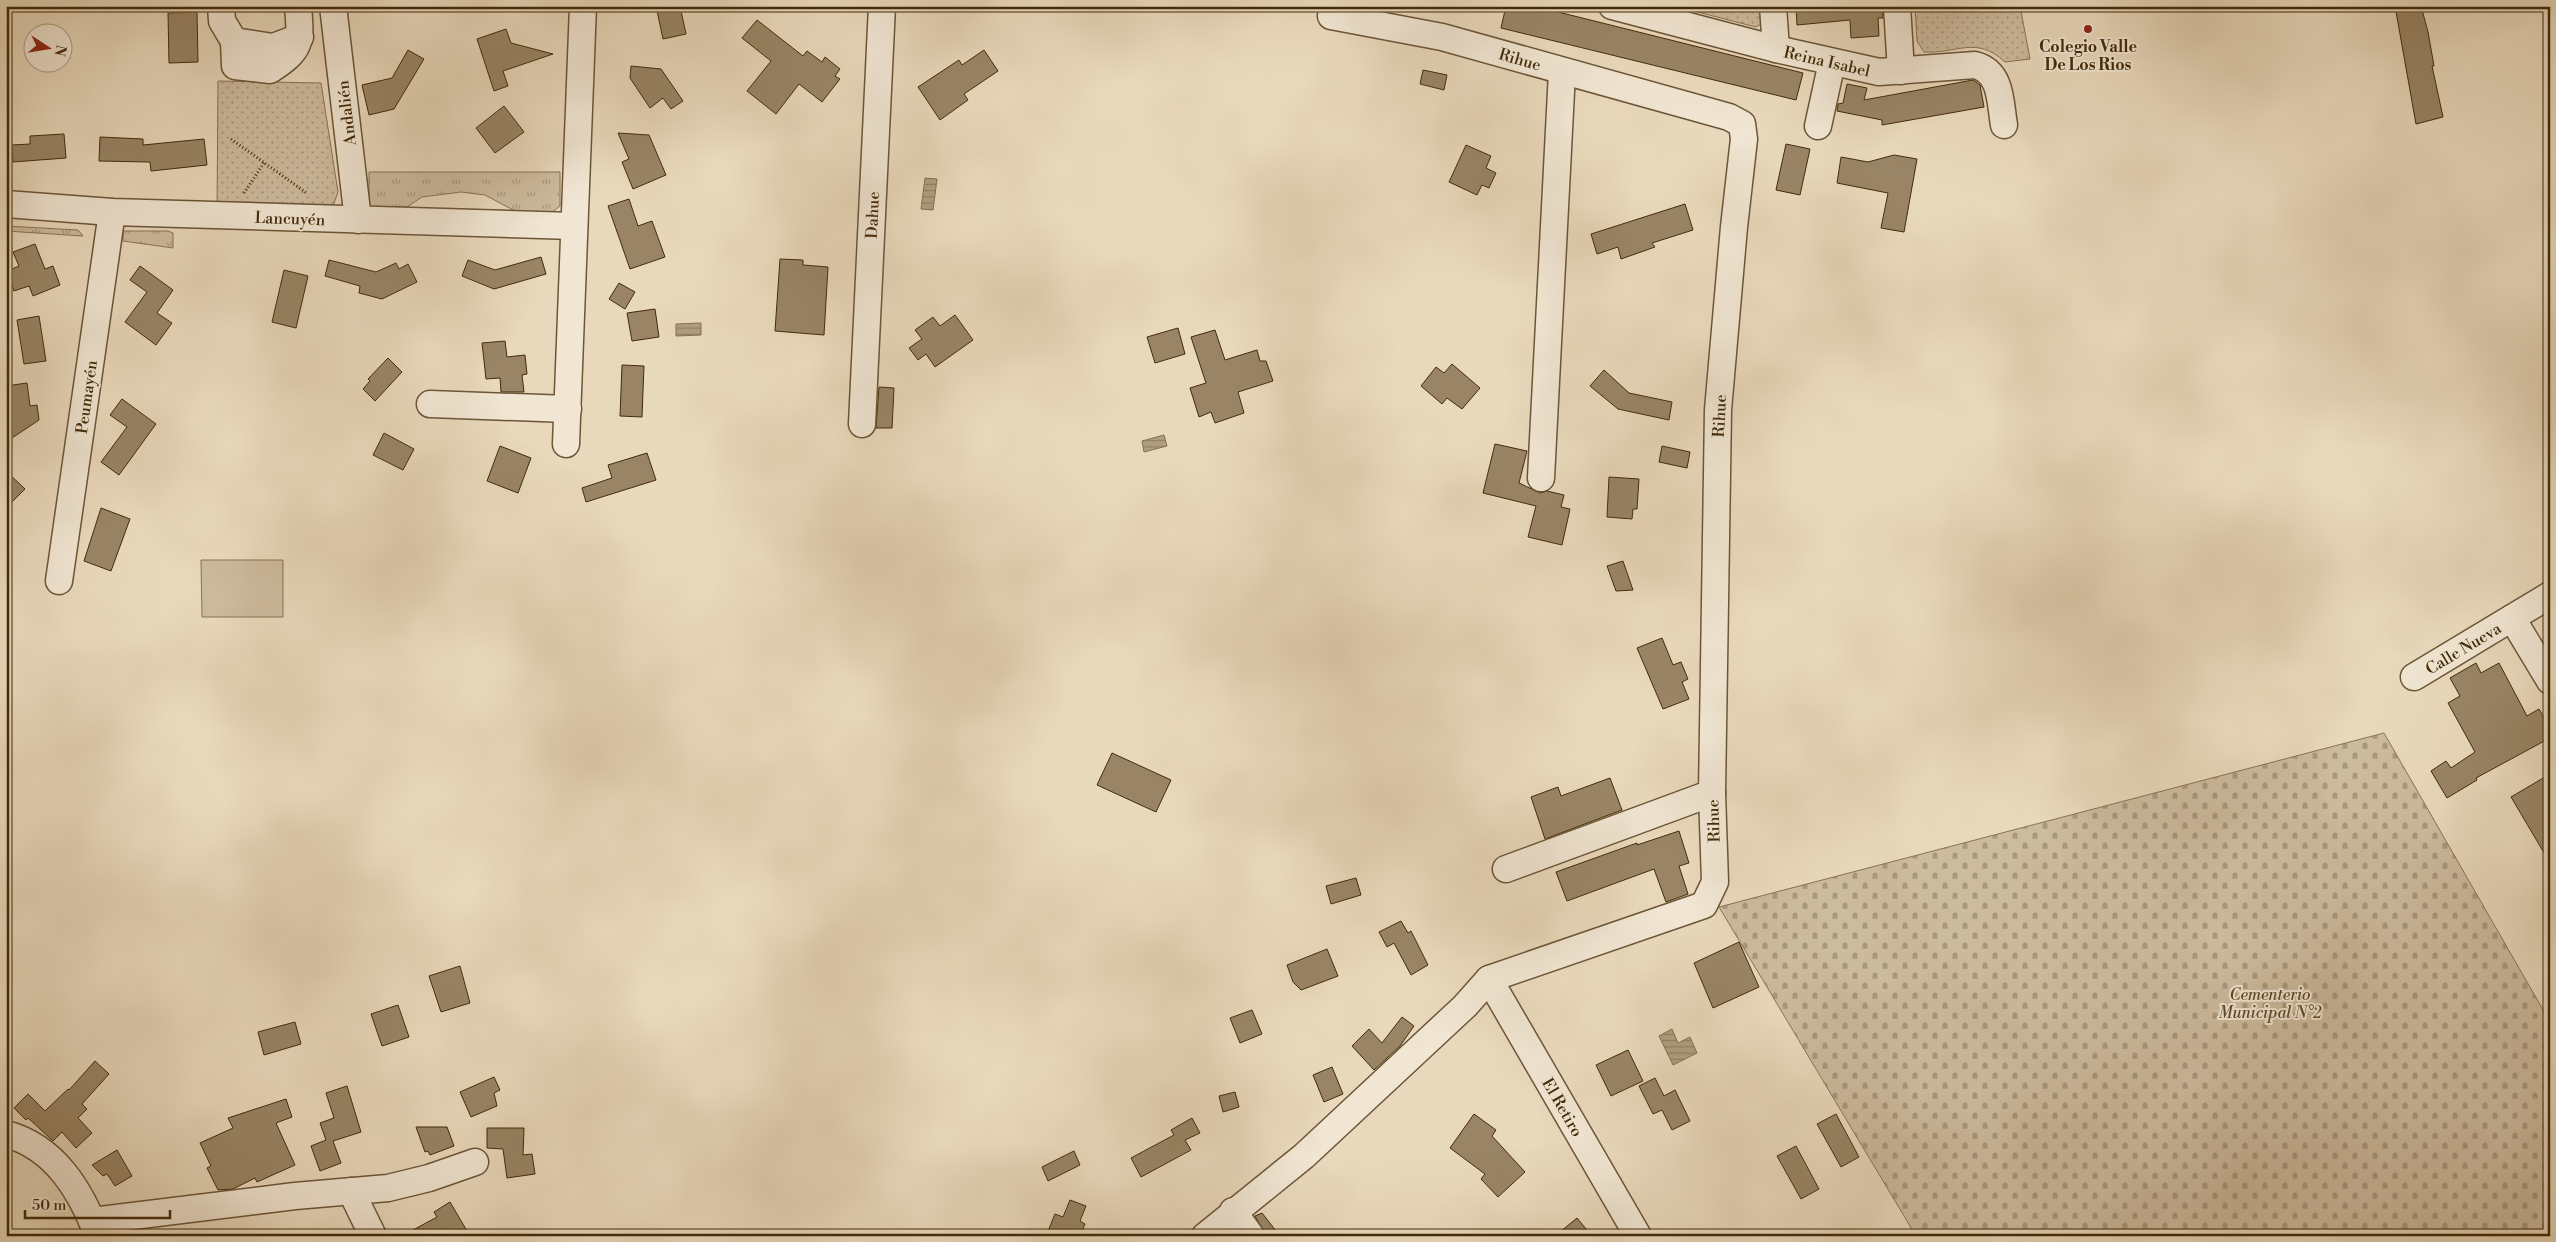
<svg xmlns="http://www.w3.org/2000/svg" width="2556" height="1242" viewBox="0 0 2556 1242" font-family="'Libre Bodoni',serif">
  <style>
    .grass { fill: url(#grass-tufts); stroke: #887354 }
    .cemetery { fill: url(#cemetery-stones); stroke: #887354 }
    .park { fill: url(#park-dots); stroke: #887354 }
    .pitch { fill: #cdbb9e; stroke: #887354 }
    .water { fill: url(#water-rules); stroke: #847050 }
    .building { fill: #998566; stroke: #422b09 }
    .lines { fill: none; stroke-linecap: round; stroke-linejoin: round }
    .minor-casing { stroke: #6c5636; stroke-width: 29 }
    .path { stroke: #422b09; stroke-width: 3; stroke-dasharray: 1 2.5; stroke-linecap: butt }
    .minor { stroke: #f1e6d3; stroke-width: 26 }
    .poi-dot { fill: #8f2418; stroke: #f1e6d3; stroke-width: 2 }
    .labels { text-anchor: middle; stroke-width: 4; stroke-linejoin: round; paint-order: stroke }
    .poi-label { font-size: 16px; font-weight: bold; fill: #422b09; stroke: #f1e6d3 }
    .street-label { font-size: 16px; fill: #422b09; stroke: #f1e6d3 }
    .park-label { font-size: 16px; font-style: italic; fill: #5e4827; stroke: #f1e6d3 }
  </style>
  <defs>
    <pattern id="grass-tufts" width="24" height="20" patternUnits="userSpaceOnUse" patternTransform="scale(1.25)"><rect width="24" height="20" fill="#cdbb9e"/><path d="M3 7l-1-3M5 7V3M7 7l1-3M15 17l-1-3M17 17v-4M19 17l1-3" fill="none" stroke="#a8987f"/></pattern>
    <pattern id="cemetery-stones" width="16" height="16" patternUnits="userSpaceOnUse" patternTransform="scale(1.25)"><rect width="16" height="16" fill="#cdbb9e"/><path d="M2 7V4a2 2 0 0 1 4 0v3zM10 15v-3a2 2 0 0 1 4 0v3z" fill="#a8987f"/></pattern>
    <pattern id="park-dots" width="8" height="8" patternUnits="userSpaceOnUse" patternTransform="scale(1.25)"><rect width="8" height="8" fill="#cdbb9e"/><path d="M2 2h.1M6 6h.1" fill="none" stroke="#a8987f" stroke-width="1.8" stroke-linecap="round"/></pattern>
    <pattern id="water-rules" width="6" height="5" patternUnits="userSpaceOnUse" patternTransform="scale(1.25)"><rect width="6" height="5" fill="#b09e7f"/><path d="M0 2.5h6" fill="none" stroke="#918166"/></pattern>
  </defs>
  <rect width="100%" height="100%" fill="#e9d9bc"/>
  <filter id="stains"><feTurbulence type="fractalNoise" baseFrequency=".004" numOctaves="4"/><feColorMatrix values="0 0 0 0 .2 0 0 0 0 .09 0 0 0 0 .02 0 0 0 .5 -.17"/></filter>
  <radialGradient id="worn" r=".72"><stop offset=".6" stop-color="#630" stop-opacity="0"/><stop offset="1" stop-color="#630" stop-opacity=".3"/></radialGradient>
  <g class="grass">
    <polygon points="369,172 560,172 560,206 551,213 517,212 485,195 461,192 422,197 407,207 369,207"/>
    <polygon points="6,226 78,230 83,236 6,231"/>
    <polygon points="123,231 168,231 173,233 173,248 123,241"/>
  </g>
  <polygon class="cemetery" points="2384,733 2550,1022 2550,1236 1916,1236 1719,907"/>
  <g class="park">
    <polygon points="1674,6 1763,6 1761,24 1756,27"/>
    <path d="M1915,6H2020L2030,59L2005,62C1976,35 1957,54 1924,52L1917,41Z"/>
    <polygon points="218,81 321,83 338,192 332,209 217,211"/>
  </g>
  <polygon class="pitch" points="201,560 283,560 283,617 202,617"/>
  <g class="water">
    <polygon points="925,178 937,179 933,210 921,209"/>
    <polygon points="701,323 701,335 676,336 676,324"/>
    <polygon points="1164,435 1167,446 1144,452 1142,441"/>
    <polygon points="1672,1029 1678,1043 1690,1037 1697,1053 1673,1065 1659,1036"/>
  </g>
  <g class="building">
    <polygon points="656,6 680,6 686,34 663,39"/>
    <polygon points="1506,6 1534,6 1803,73 1796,100 1501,28"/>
    <polygon points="1850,6 1882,6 1883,18 1878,18 1879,36 1851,38 1850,20 1797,25 1796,7"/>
    <polygon points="2395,6 2421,6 2428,32 2434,66 2432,66 2443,117 2416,124"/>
    <polygon points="197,12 198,62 169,63 168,13"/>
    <polygon points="757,20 803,56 807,51 822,62 825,57 840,69 835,76 840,79 822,102 799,84 776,114 747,91 771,61 742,38"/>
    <polygon points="506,29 511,43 553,54 503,71 508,86 494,91 477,39"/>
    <polygon points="408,50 424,59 394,109 369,115 362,85 392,78"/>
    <polygon points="984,50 998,71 964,94 968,100 940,120 918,87 959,60 962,65"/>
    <polygon points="631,66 661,69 683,101 671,109 663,98 650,108 630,78"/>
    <polygon points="1423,70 1447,75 1444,90 1420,84"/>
    <polygon points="1973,80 1980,85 1984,107 1882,125 1882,120 1837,111 1838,104 1843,103 1847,84 1867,88 1864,100"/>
    <polygon points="504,106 524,132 495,153 476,128"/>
    <polygon points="618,133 649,135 666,175 633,189 622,162 629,159"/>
    <polygon points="64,134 66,158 13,162 12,145 30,144 30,136"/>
    <polygon points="100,137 143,139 143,145 204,139 207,165 151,171 150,162 99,161"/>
    <polygon points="1786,144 1810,149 1800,195 1776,190"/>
    <polygon points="1466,145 1491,156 1486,168 1496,173 1489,188 1482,185 1477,195 1449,182"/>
    <polygon points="1894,155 1917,159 1904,232 1881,228 1888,193 1837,183 1841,157 1868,162"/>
    <polygon points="629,199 638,226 652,221 665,257 630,269 608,206"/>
    <polygon points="1685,204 1693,230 1652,243 1655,247 1621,259 1618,247 1597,254 1591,234"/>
    <polygon points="35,244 45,269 53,266 60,285 33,296 29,286 14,291 7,271 19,266 13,252"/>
    <polygon points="541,257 546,274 494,289 462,276 468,260 495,270"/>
    <polygon points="780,259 803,260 803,265 828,267 824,335 775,331"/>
    <polygon points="329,260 376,272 396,263 399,269 408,264 417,282 382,299 359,293 360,286 325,276"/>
    <polygon points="140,266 173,290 157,313 172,323 156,345 125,322 147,292 130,280"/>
    <polygon points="284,270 308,276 296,328 272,322"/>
    <polygon points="619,283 635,292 625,309 609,299"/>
    <polygon points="655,309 659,337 632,341 627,313"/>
    <polygon points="955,315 973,340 935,367 926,354 918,360 909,348 922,339 915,330 933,317 940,326"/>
    <polygon points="39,316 46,361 24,364 17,320"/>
    <polygon points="1178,328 1185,354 1155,363 1147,337"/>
    <polygon points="1215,330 1225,360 1257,350 1260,361 1266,361 1273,381 1238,392 1244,413 1215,423 1211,412 1199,417 1190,388 1206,383 1191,337"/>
    <polygon points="505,341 507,357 525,355 527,374 522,375 524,392 501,392 500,378 486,379 482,343"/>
    <polygon points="388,358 402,372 375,401 363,389 370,381 368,379"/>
    <polygon points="1452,364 1480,388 1462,409 1447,398 1442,404 1421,386 1436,367 1444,373"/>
    <polygon points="622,365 644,366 642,417 620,416"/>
    <polygon points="1604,370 1629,393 1672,402 1669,420 1618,409 1590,386"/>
    <polygon points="27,383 30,406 37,405 39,420 6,442 6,386"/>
    <polygon points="879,387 894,388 892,428 876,428"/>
    <polygon points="122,399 156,424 119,475 101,462 127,427 110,415"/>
    <polygon points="384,433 414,449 403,470 373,455"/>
    <polygon points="1495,444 1527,451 1519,483 1540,493 1547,491 1564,495 1561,507 1570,509 1562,545 1528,537 1536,506 1483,493"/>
    <polygon points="500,446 531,458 518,493 487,481"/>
    <polygon points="1662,446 1690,452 1687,468 1659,462"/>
    <polygon points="647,453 656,480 586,502 582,488 612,478 608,465"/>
    <polygon points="6,471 25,489 6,508"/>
    <polygon points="1609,477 1639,479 1637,509 1633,509 1632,519 1607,517"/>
    <polygon points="101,508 130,519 111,571 84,561"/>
    <polygon points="1623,561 1633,590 1616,591 1607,566"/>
    <polygon points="1662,638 1673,665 1681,662 1688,679 1682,682 1689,699 1663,709 1637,648"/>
    <polygon points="2476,663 2481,673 2499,663 2527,716 2539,709 2550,728 2550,738 2476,778 2477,780 2447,798 2431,771 2446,761 2451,768 2475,752 2448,703 2460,696 2450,678"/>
    <polygon points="1112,753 1171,780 1156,812 1097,785"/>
    <polygon points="2550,774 2550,863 2511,797"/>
    <polygon points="1610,778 1622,810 1545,839 1531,797 1558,787 1561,796"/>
    <polygon points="1679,831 1689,863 1679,866 1688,894 1666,902 1654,869 1567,901 1556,872 1637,843 1637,845"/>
    <polygon points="1356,878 1361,895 1331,904 1326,886"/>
    <polygon points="1401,921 1408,933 1411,931 1428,965 1411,975 1394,943 1387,947 1379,932"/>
    <polygon points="1739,942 1759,987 1713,1008 1694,963"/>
    <polygon points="1327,949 1338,976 1301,990 1293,982 1287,965"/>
    <polygon points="460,966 470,1003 441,1012 429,976"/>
    <polygon points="398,1005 409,1037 382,1046 371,1014"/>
    <polygon points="1252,1010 1262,1034 1240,1043 1230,1018"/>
    <polygon points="1402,1017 1414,1026 1400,1046 1374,1070 1352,1046 1369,1029 1382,1043"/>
    <polygon points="295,1022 301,1044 264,1055 258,1032"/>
    <polygon points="1628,1050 1643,1081 1611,1096 1596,1065"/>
    <polygon points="95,1061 109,1074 82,1104 87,1109 78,1118 92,1133 76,1148 62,1132 53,1141 28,1118 26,1120 14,1108 28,1094 45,1111 68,1089 69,1090"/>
    <polygon points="1332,1067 1343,1094 1324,1102 1313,1075"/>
    <polygon points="494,1077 500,1090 494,1093 497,1106 471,1117 460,1092"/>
    <polygon points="1655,1078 1664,1096 1675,1090 1690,1121 1672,1130 1662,1110 1653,1114 1639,1086"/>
    <polygon points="347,1086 361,1132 333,1141 341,1163 320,1171 311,1146 326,1140 320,1123 334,1118 326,1093"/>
    <polygon points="1235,1092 1239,1107 1223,1112 1219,1096"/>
    <polygon points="286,1099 292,1117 276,1123 295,1165 257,1182 255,1178 233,1189 218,1190 207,1168 211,1166 200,1143 233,1128 228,1118"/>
    <polygon points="1474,1114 1496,1130 1492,1136 1525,1172 1498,1197 1481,1179 1485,1174 1450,1148"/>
    <polygon points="1836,1114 1859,1157 1841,1167 1817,1124"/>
    <polygon points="1192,1118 1200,1133 1185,1140 1191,1150 1141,1177 1131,1158 1174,1135 1171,1130"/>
    <polygon points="416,1127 447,1127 454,1146 430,1155 428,1151 425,1152"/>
    <polygon points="487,1128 524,1128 523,1155 532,1154 535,1174 507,1178 503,1149 487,1148"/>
    <polygon points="1796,1146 1819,1189 1801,1199 1777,1156"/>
    <polygon points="117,1150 132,1176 115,1186 107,1174 103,1176 92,1165"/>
    <polygon points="1074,1151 1080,1165 1048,1181 1042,1167"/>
    <polygon points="1070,1200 1086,1206 1080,1221 1085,1224 1080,1236 1046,1236 1055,1214 1063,1217"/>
    <polygon points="450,1202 470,1236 402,1236 437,1217 434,1212"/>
    <polygon points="1262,1213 1280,1236 1266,1236 1255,1216"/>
    <polygon points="1577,1218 1592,1236 1555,1236"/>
  </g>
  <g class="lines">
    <defs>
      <g id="minor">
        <polyline points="221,6 222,21 234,41 273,47 300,37"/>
        <polyline points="333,6 358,220"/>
        <path d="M1612,6L1776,49L1879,72L1975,65C2002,72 2000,102 2004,125"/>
        <polyline points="1773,6 1776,49"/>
        <polyline points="1897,6 1901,71"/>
        <path d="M234,41L235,66L270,70C302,49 301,43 298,6"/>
        <polyline points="1818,126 1832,62"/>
        <polyline points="6,204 112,212 574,226"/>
        <polyline points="430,404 568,409"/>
        <polyline points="862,424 882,6"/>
        <polyline points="566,444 583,6"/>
        <polyline points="1541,478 1562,72"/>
        <polyline points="59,581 112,212"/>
        <polyline points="2512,618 2550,681"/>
        <polyline points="2414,677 2550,595"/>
        <polyline points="1506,869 1712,793"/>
        <polyline points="1489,979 1638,1236"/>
        <path d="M6,1134C55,1147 81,1191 98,1236"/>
        <polyline points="351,1191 373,1236"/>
        <polyline points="1233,1211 1251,1236"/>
        <polyline points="92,1221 295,1196 388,1188 429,1178 475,1162"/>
        <polyline points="1205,1236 1304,1156 1465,1006 1489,979 1704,905 1715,882 1712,793 1718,410 1734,227 1744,139 1742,124 1729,117 1442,37 1331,16"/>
      </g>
    </defs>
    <use href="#minor" class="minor-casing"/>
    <g class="path">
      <polyline points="231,139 308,194"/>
      <polyline points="244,193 264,163"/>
    </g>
    <use href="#minor" class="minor"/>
  </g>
  <circle class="poi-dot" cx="2088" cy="29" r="5"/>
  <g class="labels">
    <g class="poi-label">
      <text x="2088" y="52">Colegio Valle<tspan x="2088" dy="18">De Los Rios</tspan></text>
    </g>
    <g class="street-label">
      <text transform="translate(1520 59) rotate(16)" y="6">Rihue</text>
      <text transform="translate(1827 61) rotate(13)" y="6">Reina Isabel</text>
      <text transform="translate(346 113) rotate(-97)" y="6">Andalién</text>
      <text transform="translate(872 215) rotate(-87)" y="6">Dahue</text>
      <text transform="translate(290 218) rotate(2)" y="6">Lancuyén</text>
      <text transform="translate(86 397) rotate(-82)" y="6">Peumayén</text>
      <text transform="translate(1719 416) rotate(-87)" y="6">Rihue</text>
      <text transform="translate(2463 648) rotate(-31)" y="6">Calle Nueva</text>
      <text transform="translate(1713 821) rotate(-92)" y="6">Rihue</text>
      <text transform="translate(1563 1107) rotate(60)" y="6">El Retiro</text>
    </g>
    <g class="park-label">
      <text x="2270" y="1000">Cementerio<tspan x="2270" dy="18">Municipal N°2</tspan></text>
    </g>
  </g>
  <rect width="2556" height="1242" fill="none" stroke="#e9d9bc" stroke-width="25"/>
  <rect x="8" y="8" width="2541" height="1227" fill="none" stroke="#422b09" stroke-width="2.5"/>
  <rect x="12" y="12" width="2531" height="1217" fill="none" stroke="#422b09"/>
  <g transform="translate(48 48) rotate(102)"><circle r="24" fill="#f1e6d3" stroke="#ab9b82"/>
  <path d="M0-4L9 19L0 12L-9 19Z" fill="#8f2418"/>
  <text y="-8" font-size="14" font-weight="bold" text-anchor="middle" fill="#422b09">N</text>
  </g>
  <path d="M25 1210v8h145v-8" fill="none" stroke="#422b09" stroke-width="2.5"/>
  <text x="32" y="1210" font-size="15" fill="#422b09" stroke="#f1e6d3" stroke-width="4" paint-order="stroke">50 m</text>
  <rect width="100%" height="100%" filter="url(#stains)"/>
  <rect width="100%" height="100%" fill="url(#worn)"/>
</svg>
